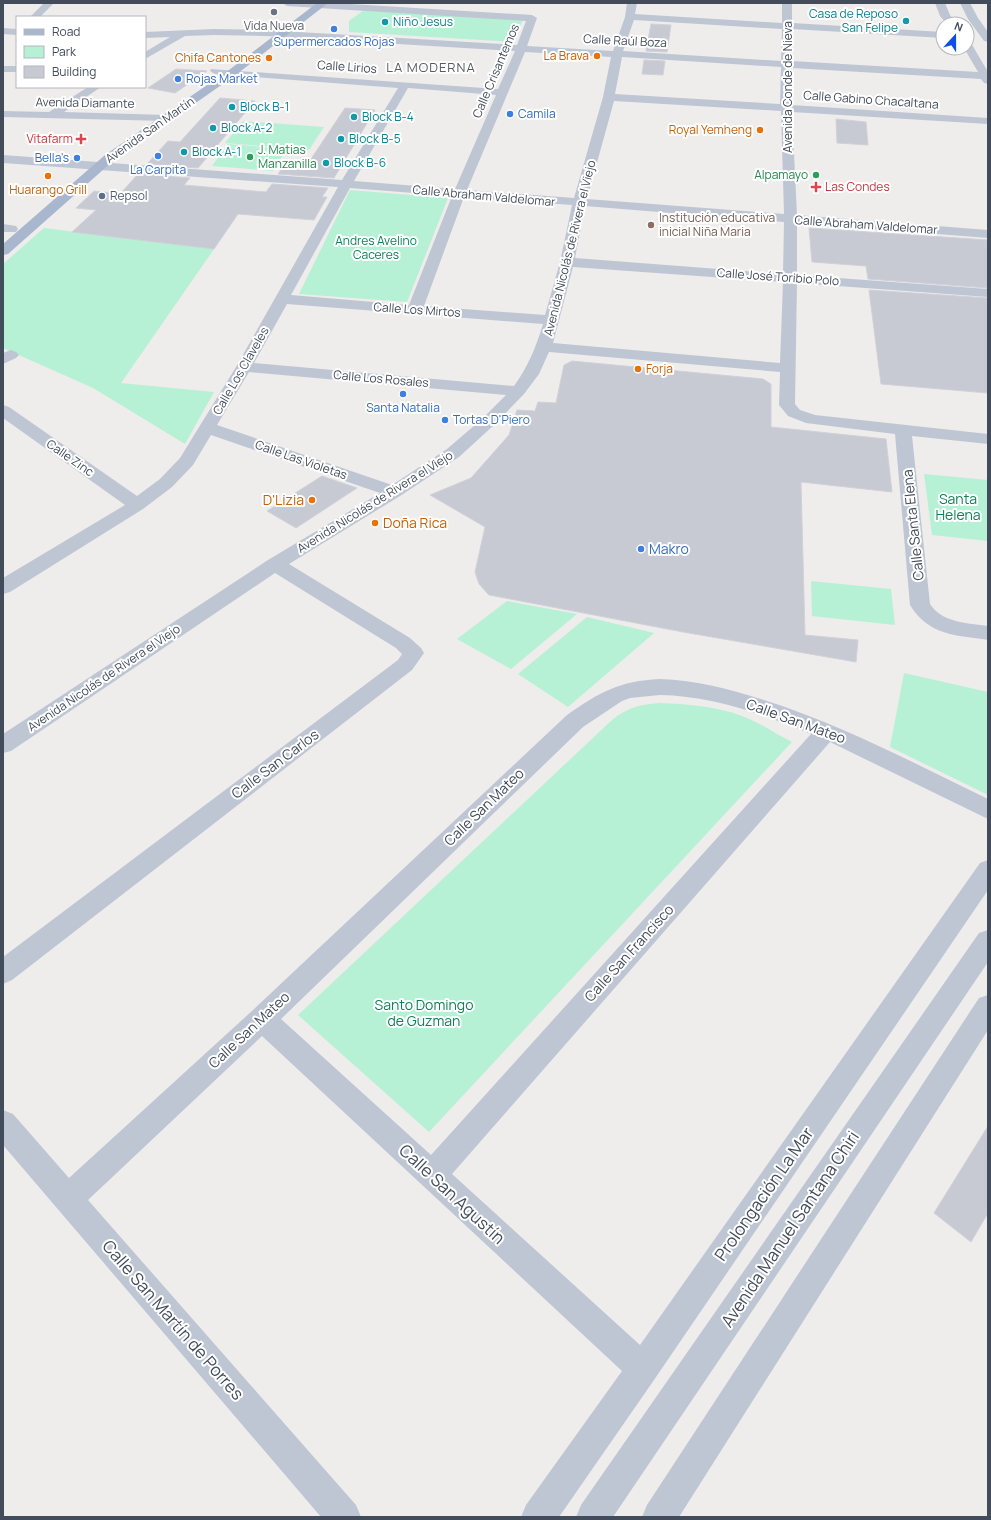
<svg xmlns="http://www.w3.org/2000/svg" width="991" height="1520" viewBox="0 0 991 1520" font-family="Manrope,sans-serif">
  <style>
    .green { fill: #b6f1d5 }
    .building { fill: #c8cad3; stroke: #d0d1d9 }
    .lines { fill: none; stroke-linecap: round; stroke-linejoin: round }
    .minor { fill: #bec6d3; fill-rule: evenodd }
    .major { fill: #a9b7ce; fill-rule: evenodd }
    .worship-dot { fill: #6b7280; stroke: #fff; stroke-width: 1.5 }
    .culture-dot { fill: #0f9aa8; stroke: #fff; stroke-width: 1.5 }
    .shop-dot { fill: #3f7fe0; stroke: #fff; stroke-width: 1.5 }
    .food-dot { fill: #e8710a; stroke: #fff; stroke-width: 1.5 }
    .health-dot { fill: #e0444e; stroke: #fff; stroke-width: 1.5 }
    .leisure-dot { fill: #2e9e5b; stroke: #fff; stroke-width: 1.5 }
    .service-dot { fill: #5c6f8a; stroke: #fff; stroke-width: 1.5 }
    .education-dot { fill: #8d6e63; stroke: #fff; stroke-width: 1.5 }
    .labels { text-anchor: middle; stroke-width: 4; stroke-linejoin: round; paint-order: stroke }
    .far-culture-label { font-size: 12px; fill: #0d838f; stroke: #fff; text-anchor: start }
    .far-worship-label { font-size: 12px; fill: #5b616d; stroke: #fff }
    .far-street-label { font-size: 12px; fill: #434c5b; stroke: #fff }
    .far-shop-label { font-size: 12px; fill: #366cbe; stroke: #fff }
    .far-food-label { font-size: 12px; fill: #c56008; stroke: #fff; text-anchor: end }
    .far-health-label { font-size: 12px; fill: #be3a42; stroke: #fff; text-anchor: end }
    .far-leisure-label { font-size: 12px; fill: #27864d; stroke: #fff; text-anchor: start }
    .far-service-label { font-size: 12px; fill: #4e5e75; stroke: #fff; text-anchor: start }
    .far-education-label { font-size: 12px; fill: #785e54; stroke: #fff; text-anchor: start }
    .far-park-label { font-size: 12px; fill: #108058; stroke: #fff }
    .far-neighbourhood-label { font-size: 13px; letter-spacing: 1px; fill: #595b62; stroke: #fff }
    .park-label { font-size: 14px; fill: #108058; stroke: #fff }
    .food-label { font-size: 14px; fill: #c56008; stroke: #fff; text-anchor: end }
    .street-label { font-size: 14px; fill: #434c5b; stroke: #fff }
    .shop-label { font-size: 14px; fill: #366cbe; stroke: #fff; text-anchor: start }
    .near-street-label { font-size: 17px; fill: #434c5b; stroke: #fff }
  </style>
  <rect width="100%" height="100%" fill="#efecec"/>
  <g class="green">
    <polygon points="364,10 523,19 514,42 349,32 349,21"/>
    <polygon points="243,121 324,127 309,150 225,143"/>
    <polygon points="228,144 287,149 273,171 212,166"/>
    <polygon points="350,190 448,198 407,302 299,294"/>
    <polygon points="44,228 214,249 121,383 214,392 185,444 93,388 3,348 3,264"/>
    <polygon points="924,474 988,480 988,541 932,535"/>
    <polygon points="811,581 891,589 895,625 812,616"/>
    <polygon points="507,601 577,614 511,669 457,639"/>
    <polygon points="587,617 654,633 568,707 518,674"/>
    <polygon points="904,673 988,692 988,795 890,747"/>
    <path d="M659,703C686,704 716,706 742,716C759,722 776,734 792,742L429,1132L298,1015L612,720C629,707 638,705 659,703Z"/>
  </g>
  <g class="building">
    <polygon points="651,24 671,25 667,52 646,51"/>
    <polygon points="644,60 665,61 663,75 642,74"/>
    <polygon points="176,69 207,71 175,93 148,88"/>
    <polygon points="220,98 255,101 198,168 147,164 168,141 180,142"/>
    <polygon points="345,108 375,110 334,178 278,174 285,164 307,165"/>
    <polygon points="836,119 866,122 868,145 837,143"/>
    <polygon points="138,174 190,178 184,185 266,192 272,184 328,188 322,197 327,197 314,220 238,214 214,249 72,232 96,210 76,208 94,191 120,194"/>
    <polygon points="809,228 988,240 988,288 868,279 866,266 812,262"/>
    <polygon points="869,290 988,298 988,393 881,384"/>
    <polygon points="572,361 763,379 771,384 771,427 886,439 892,492 801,482 805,635 858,640 856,662 683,632 489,595 479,584 475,572 485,527 430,495 471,478 509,435 517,410 535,411 538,402 556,403 564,365"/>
    <polygon points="322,476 357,488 296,528 267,511"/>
    <polygon points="988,1126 988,1213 971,1242 934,1213"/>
  </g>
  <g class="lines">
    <g class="minor">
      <polygon points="44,3 54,3 40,17 30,17"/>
      <path d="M282,3H334L532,15L537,18L527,46L613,51L625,17L627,3H637L635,14L782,23V3H792V23L943,32V38L792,29V61L978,72L964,48H967V42L971,43L988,72V84L984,83L981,79L792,68V105L988,118V124L792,112L797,215L988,230V238L797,223V275L988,289V297L797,283L795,404L800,410L815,415L988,434V444L912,436L930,604C942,623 968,623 988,626V640C956,635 929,636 910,605L895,434L806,423L788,416L779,405L780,372L549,352L539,374L524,394L494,425L459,457L400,496L289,564L410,638L421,648L424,653L412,670L12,980L3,984V957L398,660L402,654L396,648L275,573L11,751L3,753V734L268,560L380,493L211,435L193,465L172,487L143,509L10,592L3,594V578L125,505L3,418V405L9,407L137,496L160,479L180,458L236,367L338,187L3,163V155L342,180L398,88L215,74L210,71L211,69L498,89L515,51L265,36L214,35L185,36L145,59V52L170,37L145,38V32L214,29L265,30L517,45L526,21L287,6ZM634,20L782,29L781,61L623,51ZM525,52L611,57L603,97L574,198L467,190ZM622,57L781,67L780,104L615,94ZM408,88L496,95L455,189L354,181ZM614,101L781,111L784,214L587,199ZM350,188L452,196L409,305L291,295ZM464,197L572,205L560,262L545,315L424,306ZM585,206L784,222L783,274L575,258ZM573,267L783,282L780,363L553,343ZM287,304L543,324C536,347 528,367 514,386L254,363ZM249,372L506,395L482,419L447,449L392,485L217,425Z"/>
      <polygon points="935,3 945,3 950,15 957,24 947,24 940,16"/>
      <polygon points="960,3 970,3 978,18 988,32 988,42 984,41 968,19"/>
      <polygon points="3,28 17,29 17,35 3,34"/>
      <rect x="3" y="66" width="14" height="6"/>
      <polygon points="88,87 101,87 64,112 167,115 171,116 173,118 171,120 167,121 3,117 3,111 49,112"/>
      <polygon points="3,224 16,226 18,229 16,232 3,232"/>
      <polygon points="11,350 16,352 19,355 16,358 3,364 3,353"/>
      <path d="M660,679C696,680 729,689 764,700C842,725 914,763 988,799V819L830,742L452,1174L640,1345L980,863L988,860V890L654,1380L559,1517H521L526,1505L622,1371L262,1036L88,1200L356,1505L361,1517H321L3,1145V1110L13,1114L69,1178L253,1010L567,715C600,692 619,681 660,679ZM660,695C712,696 763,714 811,734L431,1155L281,1019L583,727L622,701L630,698Z"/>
      <polygon points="988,930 988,962 613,1517 576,1517 581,1505 979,933"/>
      <polygon points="988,995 988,1030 679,1517 642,1517 647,1505 979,998"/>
    </g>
    <polygon class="major" points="317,3 328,3 237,74 113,161 8,254 3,255 3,244 105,155 229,70"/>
  </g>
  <circle class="worship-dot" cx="274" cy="12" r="4"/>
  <g class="culture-dot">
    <circle cx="906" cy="21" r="4"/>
    <circle cx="385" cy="22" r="4"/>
    <circle cx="232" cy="107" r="4"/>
    <circle cx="354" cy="117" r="4"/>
    <circle cx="213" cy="128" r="4"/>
    <circle cx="341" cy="139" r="4"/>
    <circle cx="184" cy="152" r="4"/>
    <circle cx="326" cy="163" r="4"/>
  </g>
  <g class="shop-dot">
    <circle cx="334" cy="29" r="4"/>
    <circle cx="178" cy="79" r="4"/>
    <circle cx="510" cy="114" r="4"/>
    <circle cx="158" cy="156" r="4"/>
    <circle cx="77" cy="158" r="4"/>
    <circle cx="403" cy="394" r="4"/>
    <circle cx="445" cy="420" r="4"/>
    <circle cx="641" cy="549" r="4"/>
  </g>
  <g class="food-dot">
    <circle cx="597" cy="56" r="4"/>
    <circle cx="269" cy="58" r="4"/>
    <circle cx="760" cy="130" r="4"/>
    <circle cx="48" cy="176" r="4"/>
    <circle cx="638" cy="369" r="4"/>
    <circle cx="312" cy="500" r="4"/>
    <circle cx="375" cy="523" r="4"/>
  </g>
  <g class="health-dot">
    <path d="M79 133h4v4h4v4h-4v4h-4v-4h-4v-4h4z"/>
    <path d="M814 181h4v4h4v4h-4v4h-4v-4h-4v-4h4z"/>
  </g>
  <g class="leisure-dot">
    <circle cx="250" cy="157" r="4"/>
    <circle cx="816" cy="175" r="4"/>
  </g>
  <circle class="service-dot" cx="102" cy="196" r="4"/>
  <circle class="education-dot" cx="651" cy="225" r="4"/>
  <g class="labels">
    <g class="far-culture-label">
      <text x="898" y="18" text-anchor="end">Casa de Reposo<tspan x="898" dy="14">San Felipe</tspan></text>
      <text x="393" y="26">Niño Jesus</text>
      <text x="240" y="111">Block B-1</text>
      <text x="362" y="121">Block B-4</text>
      <text x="221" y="132">Block A-2</text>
      <text x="349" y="143">Block B-5</text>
      <text x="192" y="156">Block A-1</text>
      <text x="334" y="167">Block B-6</text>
    </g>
    <g class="far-worship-label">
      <text x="274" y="30">Vida Nueva</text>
    </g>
    <g class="far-street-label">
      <text transform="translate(625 41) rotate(3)" y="4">Calle Raúl Boza</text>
      <text transform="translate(347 67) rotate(4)" y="4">Calle Lirios</text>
      <text transform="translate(496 71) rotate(-67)" y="4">Calle Crisantemos</text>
      <text transform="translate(788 87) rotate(-90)" y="4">Avenida Conde de Nieva</text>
      <text transform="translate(871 100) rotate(4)" y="4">Calle Gabino Chacaltana</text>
      <text transform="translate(85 103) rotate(1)" y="4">Avenida Diamante</text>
      <text transform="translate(150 130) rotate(-35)" y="4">Avenida San Martín</text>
      <text transform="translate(484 196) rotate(5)" y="4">Calle Abraham Valdelomar</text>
      <text transform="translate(866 225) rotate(4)" y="4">Calle Abraham Valdelomar</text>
      <text transform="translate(570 248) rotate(-76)" y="4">Avenida Nicolás de Rivera el Viejo</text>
      <text transform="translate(778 277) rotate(4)" y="4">Calle José Toribio Polo</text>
      <text transform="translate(417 310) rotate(4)" y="4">Calle Los Mirtos</text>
      <text transform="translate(241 371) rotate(-60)" y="4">Calle Los Claveles</text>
      <text transform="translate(381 379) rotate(5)" y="4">Calle Los Rosales</text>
      <text transform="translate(70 458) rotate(35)" y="4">Calle Zinc</text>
      <text transform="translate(301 460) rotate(19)" y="4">Calle Las Violetas</text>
      <text transform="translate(375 502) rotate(-32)" y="4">Avenida Nicolás de Rivera el Viejo</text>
      <text transform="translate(104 678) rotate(-34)" y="4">Avenida Nicolás de Rivera el Viejo</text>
    </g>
    <g class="far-shop-label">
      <text x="334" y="46">Supermercados Rojas</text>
      <text x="186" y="83" text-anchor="start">Rojas Market</text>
      <text x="518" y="118" text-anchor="start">Camila</text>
      <text x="69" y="162" text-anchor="end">Bella's</text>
      <text x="158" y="174">La Carpita</text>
      <text x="403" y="412">Santa Natalia</text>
      <text x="453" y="424" text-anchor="start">Tortas D'Piero</text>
    </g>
    <g class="far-food-label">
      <text x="589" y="60">La Brava</text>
      <text x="261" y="62">Chifa Cantones</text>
      <text x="752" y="134">Royal Yemheng</text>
      <text x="48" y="194" text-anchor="middle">Huarango Grill</text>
      <text x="646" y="373" text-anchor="start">Forja</text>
    </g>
    <g class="far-health-label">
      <text x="73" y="143">Vitafarm</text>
      <text x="825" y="191" text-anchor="start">Las Condes</text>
    </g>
    <g class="far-leisure-label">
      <text x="258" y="154">J. Matias<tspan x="258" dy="14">Manzanilla</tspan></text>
      <text x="808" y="179" text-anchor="end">Alpamayo</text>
    </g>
    <g class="far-service-label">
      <text x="110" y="200">Repsol</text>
    </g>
    <g class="far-education-label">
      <text x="659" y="222">Institución educativa<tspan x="659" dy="14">inicial Niña Maria</tspan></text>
    </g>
    <g class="far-park-label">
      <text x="376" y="245">Andres Avelino<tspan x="376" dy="14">Caceres</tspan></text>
    </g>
    <g class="far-neighbourhood-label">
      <text x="431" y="72">LA MODERNA</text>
    </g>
    <g class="park-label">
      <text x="958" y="504">Santa<tspan x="958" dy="16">Helena</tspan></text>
      <text x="424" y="1010">Santo Domingo<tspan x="424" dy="16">de Guzman</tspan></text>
    </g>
    <g class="food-label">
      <text x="304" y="505">D'Lizia</text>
      <text x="383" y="528" text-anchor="start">Doña Rica</text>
    </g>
    <g class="street-label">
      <text transform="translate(913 525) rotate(-96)" y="5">Calle Santa Elena</text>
      <text transform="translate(796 721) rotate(20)" y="5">Calle San Mateo</text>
      <text transform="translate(275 764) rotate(-37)" y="5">Calle San Carlos</text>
      <text transform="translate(484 807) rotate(-44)" y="5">Calle San Mateo</text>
      <text transform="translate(629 953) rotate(-48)" y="5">Calle San Francisco</text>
      <text transform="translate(249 1030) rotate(-43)" y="5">Calle San Mateo</text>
    </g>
    <g class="shop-label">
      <text x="649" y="554">Makro</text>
    </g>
    <g class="near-street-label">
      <text transform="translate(452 1194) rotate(43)" y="6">Calle San Agustín</text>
      <text transform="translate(764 1194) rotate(-55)" y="6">Prolongación La Mar</text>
      <text transform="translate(790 1229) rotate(-56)" y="6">Avenida Manuel Santana Chiri</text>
      <text transform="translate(173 1320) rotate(49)" y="6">Calle San Martín de Porres</text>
    </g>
  </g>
  <rect width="991" height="1520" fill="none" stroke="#434c5b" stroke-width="8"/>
  <rect x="16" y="16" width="130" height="72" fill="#ffffff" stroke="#b4b7bd"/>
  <rect x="24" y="29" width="20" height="6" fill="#a9b7ce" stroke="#b4b7bd"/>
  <text x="52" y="36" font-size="12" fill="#434c5b">Road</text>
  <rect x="24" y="46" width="20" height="12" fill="#b6f1d5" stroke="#b4b7bd"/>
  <text x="52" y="56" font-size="12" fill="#434c5b">Park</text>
  <rect x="24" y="66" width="20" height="12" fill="#c8cad3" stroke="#b4b7bd"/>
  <text x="52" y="76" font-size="12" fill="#434c5b">Building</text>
  <g transform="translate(955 36) rotate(21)"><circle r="19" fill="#ffffff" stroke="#b4b7bd"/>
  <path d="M0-3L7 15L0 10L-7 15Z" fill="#0d4ee8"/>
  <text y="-6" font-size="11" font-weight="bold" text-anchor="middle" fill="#434c5b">N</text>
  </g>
</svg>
